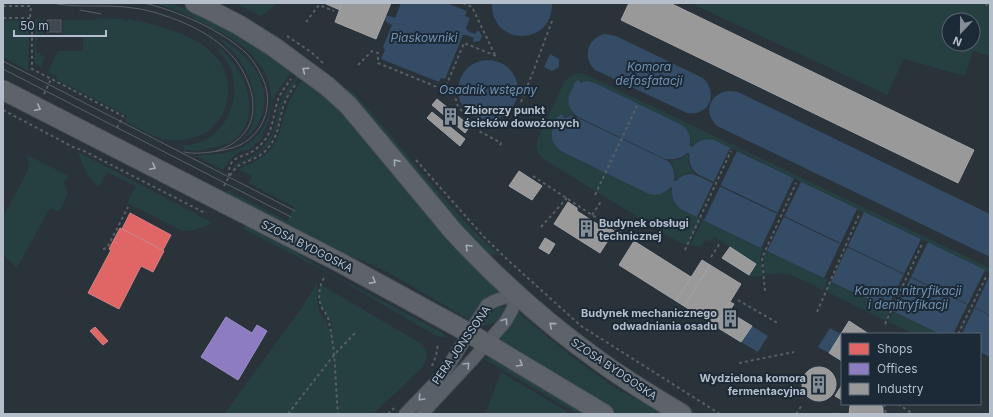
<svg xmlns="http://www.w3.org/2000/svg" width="993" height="417" viewBox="0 0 993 417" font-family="Inter,sans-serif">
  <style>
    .green { fill: #263f41; fill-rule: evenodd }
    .water { fill: #344c65 }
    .pier { fill: #2a323a }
    .shops { fill: #e06666; stroke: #d38184 }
    .offices { fill: #8e7cc3; stroke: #9990c5 }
    .industry { fill: #999; stroke: #a1a4a8 }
    .building { fill: #41474e; stroke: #525a61 }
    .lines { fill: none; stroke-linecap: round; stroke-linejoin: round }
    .street-casing { stroke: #484e54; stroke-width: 14 }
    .primary-casing { stroke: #484f57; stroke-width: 21 }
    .path { stroke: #585f65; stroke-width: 2; stroke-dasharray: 3 3; stroke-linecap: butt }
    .street { stroke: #5a6068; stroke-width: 12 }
    .primary { stroke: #5d6369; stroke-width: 19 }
    .tram { stroke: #595f66; stroke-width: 1 }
    .oneway { stroke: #a3adb7 }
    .oneway2 { stroke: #9ea7b2 }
    .labels { text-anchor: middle; stroke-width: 4; stroke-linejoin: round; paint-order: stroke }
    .poi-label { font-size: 11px; font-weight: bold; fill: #b4bfcb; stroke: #1c2936; text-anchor: start }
    .street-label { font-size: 11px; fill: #b4bfcb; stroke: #1c2936 }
    .water-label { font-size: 12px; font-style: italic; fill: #7192b1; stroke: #1c2936 }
  </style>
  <rect width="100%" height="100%" fill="#2a323a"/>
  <g class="green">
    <path d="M154,3C159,3 164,2 169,3C177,4 185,9 192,12C227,28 260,49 292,71L276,94L272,101L270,117L261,139L250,149L241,151L234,156L226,165L223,170L196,156C212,154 232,155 246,145C269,130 277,100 266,75C262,67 255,58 248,51C236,39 219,31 204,24C188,15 172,8 154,3Z"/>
    <polygon points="234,3 276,3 275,6 261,16"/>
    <path d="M690,3H990V56L973,51L965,76L904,59L887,95ZM949,20H973V44H949Z"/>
    <path d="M97,18L125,19V21L127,22L128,19C156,24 200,35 218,59C234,80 231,110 212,128C209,130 207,132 205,133C194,139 182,141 169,140C156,139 137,127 125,121L127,116L56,79L57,76L48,72L58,51H83V36L63,35V20H97Z"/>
    <polygon points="35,19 44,20 44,34 37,34 36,52 45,57 41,67 35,64"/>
    <polygon points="3,20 27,21 29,30 28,71 3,57"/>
    <path d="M221,39C228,43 235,48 241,53C249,60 256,69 260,78C268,95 265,118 253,131C250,134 246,137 243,139C246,135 250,131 252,126C260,104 252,77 238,58C233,51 226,46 220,40Z"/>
    <path d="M220,48C225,53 230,58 234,64C251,88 259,123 231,142C222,147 210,148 201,150L200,151L184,150L183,145C218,146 240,108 233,76C231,66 224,58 218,50Z"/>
    <path d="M299,73L301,75L286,96L282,104L278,123L270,143L260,153L251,159L243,161L238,164L234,170L232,169C238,161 242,161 250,157C257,154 262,149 266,143C276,131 276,119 280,105C283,94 292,83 299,73Z"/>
    <path d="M577,73H582L587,75L990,268V272L734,149L735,147H734L732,149C717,142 709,135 694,145L691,144C691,137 688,129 682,125L595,83C591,82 588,81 585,82C568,83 564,102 574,114L573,116L556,118L661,194L667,191L669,189L672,190C671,208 688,213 701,219L688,245L678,242L545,160C537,153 534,149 538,138L564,82L571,76Z"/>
    <path d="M304,78L330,101L359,130L502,291L471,321L393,275L368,263L342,253L226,195L228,190L287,221L294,207L249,183L252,176L239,170C248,163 260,161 268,152C281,138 281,121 288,104C292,94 298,86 304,78Z"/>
    <path d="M350,89C401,144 444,205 499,255H491L483,251L344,91Z"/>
    <path d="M78,152L208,220L212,224C202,227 193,232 182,231L127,203L136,186L107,172L99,187C86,177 84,167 78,152Z"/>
    <path d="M687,154L688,155L689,165L694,172V173C687,172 681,174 676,180L675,179C676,171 673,166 670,160C676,161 682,159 687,154Z"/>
    <polygon points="27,155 69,176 64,182 68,194 59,212 50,208 17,268 3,255 3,217 29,168"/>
    <polygon points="703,220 764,249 760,257 763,276 755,277 748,276 756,264 714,237 711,242 706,239 701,247 690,245"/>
    <path d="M246,226C267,228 298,255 318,266C358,289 399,309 440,331L448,338L436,336L334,276L242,228Z"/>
    <path d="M766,250L828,280L823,290L791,275C782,273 774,274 765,275L763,258Z"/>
    <polygon points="830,281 891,311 886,321 825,291"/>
    <path d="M317,283L318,307L321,315L327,322L328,328L332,331C333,320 323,314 320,303C318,297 319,291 320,284L422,344L425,348L427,353V358L422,368L373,414H224L300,310Z"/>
    <path d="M498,307H505C502,317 494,328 482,325C487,317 490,311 498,307Z"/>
    <polygon points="518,312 571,356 614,387 666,414 619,414 497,342 513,323"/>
    <polygon points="893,312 940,334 914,334 888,322"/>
    <polygon points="492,357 590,414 578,414 484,359"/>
    <polygon points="501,372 571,414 485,414"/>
  </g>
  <g class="water">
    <polygon points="401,3 446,3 467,11 465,16 470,18 466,28 468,31 475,34 477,31 479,31 482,36 480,41 474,42 473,42 474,38 466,35 463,35 445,79 441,78 439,82 381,59 385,50 383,47 392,25 386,22 385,20 386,16 389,16 395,18"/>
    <path d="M492,3H552C553,48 490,46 492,3Z"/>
    <path d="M604,34L612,35L616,36L703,78C719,93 709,117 687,113L595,70C582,57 587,39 604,34Z"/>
    <polygon points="550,54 559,59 559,67 552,71 544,67"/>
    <circle cx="488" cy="90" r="30"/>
    <path d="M578,80L580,83L587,81L595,83L682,125C689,130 691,137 690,146L692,147C699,140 707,137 716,141L990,272V315L699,175C691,170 689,163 689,153H687C681,159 673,160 665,159L578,117C567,109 565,98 574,86L573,84Z"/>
    <path d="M730,91L738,92L990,214V257L717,126C702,112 710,92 730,91Z"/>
    <path d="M562,114L564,118L571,116L578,118L668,161C674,167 675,173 674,181H676C682,174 689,172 698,176L989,315L990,316V357L980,352V334H940L684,211C675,206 671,198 672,188L671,187C664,194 658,196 649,194L563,152C550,144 548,132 558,121L556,118Z"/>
    <polygon points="752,326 768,336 758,352 741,342"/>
    <polygon points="830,328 841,334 829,353 818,347"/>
  </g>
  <g class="pier">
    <polygon points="730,148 737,151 704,220 697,217"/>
    <polygon points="794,178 801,182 767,251 761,248"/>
    <polygon points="857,209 864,212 831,282 824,278"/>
    <polygon points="921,239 928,242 894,312 887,309"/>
    <polygon points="985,270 990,272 990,275 962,334 953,334"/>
  </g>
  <g class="shops">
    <polygon points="130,213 171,235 163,250 122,229"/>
    <polygon points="120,228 164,251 153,272 141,266 119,309 88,293 111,250 109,249"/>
    <polygon points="95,327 108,341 103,345 90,331"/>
  </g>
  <polygon class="offices" points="226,317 252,333 257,325 267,331 238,380 201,357"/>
  <g class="industry">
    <polygon points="324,3 342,3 340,10"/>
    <polygon points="342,3 391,3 376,39 335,22"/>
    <polygon points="629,3 670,3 974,150 958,183 621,20"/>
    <polygon points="437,99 470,126 465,133 432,105"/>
    <polygon points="432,112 465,139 460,146 427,118"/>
    <polygon points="519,171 542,186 532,200 509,186"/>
    <polygon points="568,202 577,208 577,211 602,227 605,225 614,231 600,253 554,224"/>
    <polygon points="545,238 555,244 549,254 539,248"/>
    <polygon points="634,241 691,277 676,301 619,265"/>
    <polygon points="730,247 756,264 749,275 722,258"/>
    <polygon points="702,260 710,265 684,306 676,301"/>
    <polygon points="710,265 741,284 715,326 684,306"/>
    <polygon points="730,302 734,304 729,312 752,326 741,342 715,326"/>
    <polygon points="849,321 869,334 842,334 842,361 829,353"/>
    <circle cx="819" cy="384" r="17"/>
    <polygon points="842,385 842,400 835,396"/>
    <polygon points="851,404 881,404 883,408 883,414 849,414 850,406"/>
  </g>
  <rect class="building" x="47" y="20" width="14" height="12"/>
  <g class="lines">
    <defs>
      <path id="street" d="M405,414L432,386L445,371L487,305C496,299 506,297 517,295L512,310L506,321L474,358L422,414"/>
      <g id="primary">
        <path d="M195,3L208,9L239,25L274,47L327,86L348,105L364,124L453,231C497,279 545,322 598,360C625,380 654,397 682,414"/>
        <polyline points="3,90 339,262 469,333 604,414"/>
      </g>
    </defs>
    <use href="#street" class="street-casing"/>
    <use href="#primary" class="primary-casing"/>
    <g class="path">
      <polyline points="463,3 472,7 495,55"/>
      <polyline points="986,3 987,6 990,8"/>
      <polyline points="3,6 31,6 30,18 32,32 32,69 123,116 116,130"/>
      <polyline points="3,18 30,18"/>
      <polyline points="306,22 319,5 334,11"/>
      <polyline points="287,36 311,52 323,63"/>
      <polyline points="358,65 372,51 378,53 378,63 437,87 446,86 453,89 458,107 476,125 479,131 501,143 499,148"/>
      <polyline points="446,86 464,43 496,56"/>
      <polyline points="44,94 51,79"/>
      <polyline points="521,102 533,72 552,21"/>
      <polyline points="3,110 73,147 84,151 205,213 206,212"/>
      <polyline points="416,160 484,237 509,261 581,326 720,414"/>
      <path d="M229,176C229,173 229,169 230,166C232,158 243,156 250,153C255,150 260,146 264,141C273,130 273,116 277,103C279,94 286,86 291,79"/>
      <polyline points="533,176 592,215 627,236"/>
      <path d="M224,186C228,178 233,169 241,164C245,162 249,161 253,159C258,157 264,153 268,148C281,132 278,119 285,102C288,95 292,89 297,83"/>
      <polyline points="595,195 637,106"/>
      <polyline points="592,215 602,200"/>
      <polyline points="541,227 567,198"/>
      <polyline points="103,249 107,248 128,207"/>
      <polyline points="685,250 731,151"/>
      <polyline points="711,257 720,243"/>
      <path d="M324,278C319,287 317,298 322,308C324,312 327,314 328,318C336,349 335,382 338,414"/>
      <polyline points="765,291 762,258 796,183"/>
      <polyline points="738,300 779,324"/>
      <polyline points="817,312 859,215"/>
      <polyline points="885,324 922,244"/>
      <polyline points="958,334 987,275"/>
      <polyline points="739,363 794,352"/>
      <polyline points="432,366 436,356 438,344"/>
      <polyline points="884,404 886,414"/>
      <polyline points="898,404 913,414"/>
      <polyline points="288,414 334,355 356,332"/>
      <polyline points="388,414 394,408"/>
      <polyline points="796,414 802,405"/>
      <polyline points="837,414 838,413"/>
    </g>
    <use href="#street" class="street"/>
    <use href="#primary" class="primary"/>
    <g class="tram">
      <path d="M143,3C174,9 226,32 248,55C253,61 258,68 261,75C275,100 266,132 240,145C231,149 221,151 211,152C202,153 193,154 184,152"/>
      <path d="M57,4C82,8 108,4 133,8C150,10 167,16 182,22C212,35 238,53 249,85C252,92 253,101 253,109C252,131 236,145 216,151"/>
      <polyline points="80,10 101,14"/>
      <polyline points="3,61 295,211"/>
      <polyline points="3,69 291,217"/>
    </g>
  </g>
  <defs><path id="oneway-chevron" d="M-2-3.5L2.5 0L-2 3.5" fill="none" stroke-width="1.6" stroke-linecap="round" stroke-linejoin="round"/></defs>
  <g class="oneway">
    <use href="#oneway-chevron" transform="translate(305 70) rotate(-144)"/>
    <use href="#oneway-chevron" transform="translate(38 108) rotate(26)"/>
    <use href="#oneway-chevron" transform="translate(396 162) rotate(-130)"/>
    <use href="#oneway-chevron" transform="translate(153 167) rotate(27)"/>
    <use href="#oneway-chevron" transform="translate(468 247) rotate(-135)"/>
    <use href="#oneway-chevron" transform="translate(373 281) rotate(29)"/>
    <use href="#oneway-chevron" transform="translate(552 325) rotate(-140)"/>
    <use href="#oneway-chevron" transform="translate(520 364) rotate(31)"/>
  </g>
  <g class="oneway2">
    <use href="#oneway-chevron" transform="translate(505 321) rotate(-54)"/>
    <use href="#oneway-chevron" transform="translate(467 365) rotate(-47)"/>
    <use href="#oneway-chevron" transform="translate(421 398) rotate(133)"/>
  </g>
  <defs>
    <symbol id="building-bare" viewBox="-9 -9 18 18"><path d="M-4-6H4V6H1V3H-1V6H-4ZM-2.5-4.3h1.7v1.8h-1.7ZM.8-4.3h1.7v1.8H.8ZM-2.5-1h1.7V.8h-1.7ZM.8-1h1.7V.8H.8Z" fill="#848e98" stroke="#1c2936" stroke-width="2.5" paint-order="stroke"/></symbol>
  </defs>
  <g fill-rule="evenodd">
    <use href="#building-bare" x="438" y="104" width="25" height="25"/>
    <use href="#building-bare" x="574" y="216" width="25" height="25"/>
    <use href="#building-bare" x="718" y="306" width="25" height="25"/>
    <use href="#building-bare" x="806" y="372" width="25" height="25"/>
  </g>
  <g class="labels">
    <g class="poi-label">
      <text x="464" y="114">Zbiorczy punkt<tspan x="464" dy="13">ścieków dowożonych</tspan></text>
      <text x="599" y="227">Budynek obsługi<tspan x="599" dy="13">technicznej</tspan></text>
      <text x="717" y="317" text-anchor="end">Budynek mechanicznego<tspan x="717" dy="13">odwadniania osadu</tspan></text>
      <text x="806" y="382" text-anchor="end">Wydzielona komora<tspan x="806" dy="13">fermentacyjna</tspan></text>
    </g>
    <g class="street-label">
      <text transform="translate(307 246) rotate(27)" y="4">SZOSA BYDGOSKA</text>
      <text transform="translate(461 345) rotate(-55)" y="4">PERA JONSSONA</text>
      <text transform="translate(614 369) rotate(34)" y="4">SZOSA BYDGOSKA</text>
    </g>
    <g class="water-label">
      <text x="424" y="42">Piaskowniki</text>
      <text x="649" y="71">Komora<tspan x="649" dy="14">defosfatacji</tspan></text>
      <text x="488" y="94">Osadnik wstępny</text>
      <text x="908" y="295">Komora nitryfikacji<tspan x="908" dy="14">i denitryfikacji</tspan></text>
    </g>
  </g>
  <rect width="993" height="417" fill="none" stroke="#b4bfcb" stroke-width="8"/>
  <rect x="841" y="333" width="140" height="72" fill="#1c2936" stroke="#596572"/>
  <rect x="849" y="343" width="20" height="12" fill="#e06666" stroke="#596572"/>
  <text x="877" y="353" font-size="12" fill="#b4bfcb">Shops</text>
  <rect x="849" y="363" width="20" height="12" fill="#8e7cc3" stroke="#596572"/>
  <text x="877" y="373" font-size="12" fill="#b4bfcb">Offices</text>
  <rect x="849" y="383" width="20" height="12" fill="#999999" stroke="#596572"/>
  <text x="877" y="393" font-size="12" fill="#b4bfcb">Industry</text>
  <g transform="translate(961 32) rotate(202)"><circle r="19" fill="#1c2936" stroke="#596572"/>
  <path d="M0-3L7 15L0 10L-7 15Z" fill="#848e98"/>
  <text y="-6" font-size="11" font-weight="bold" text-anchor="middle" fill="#b4bfcb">N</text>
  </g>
  <path d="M14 30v6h92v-6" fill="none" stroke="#b4bfcb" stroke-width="2"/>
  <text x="20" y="30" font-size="12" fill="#b4bfcb" stroke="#1c2936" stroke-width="3" paint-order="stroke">50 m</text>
</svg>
